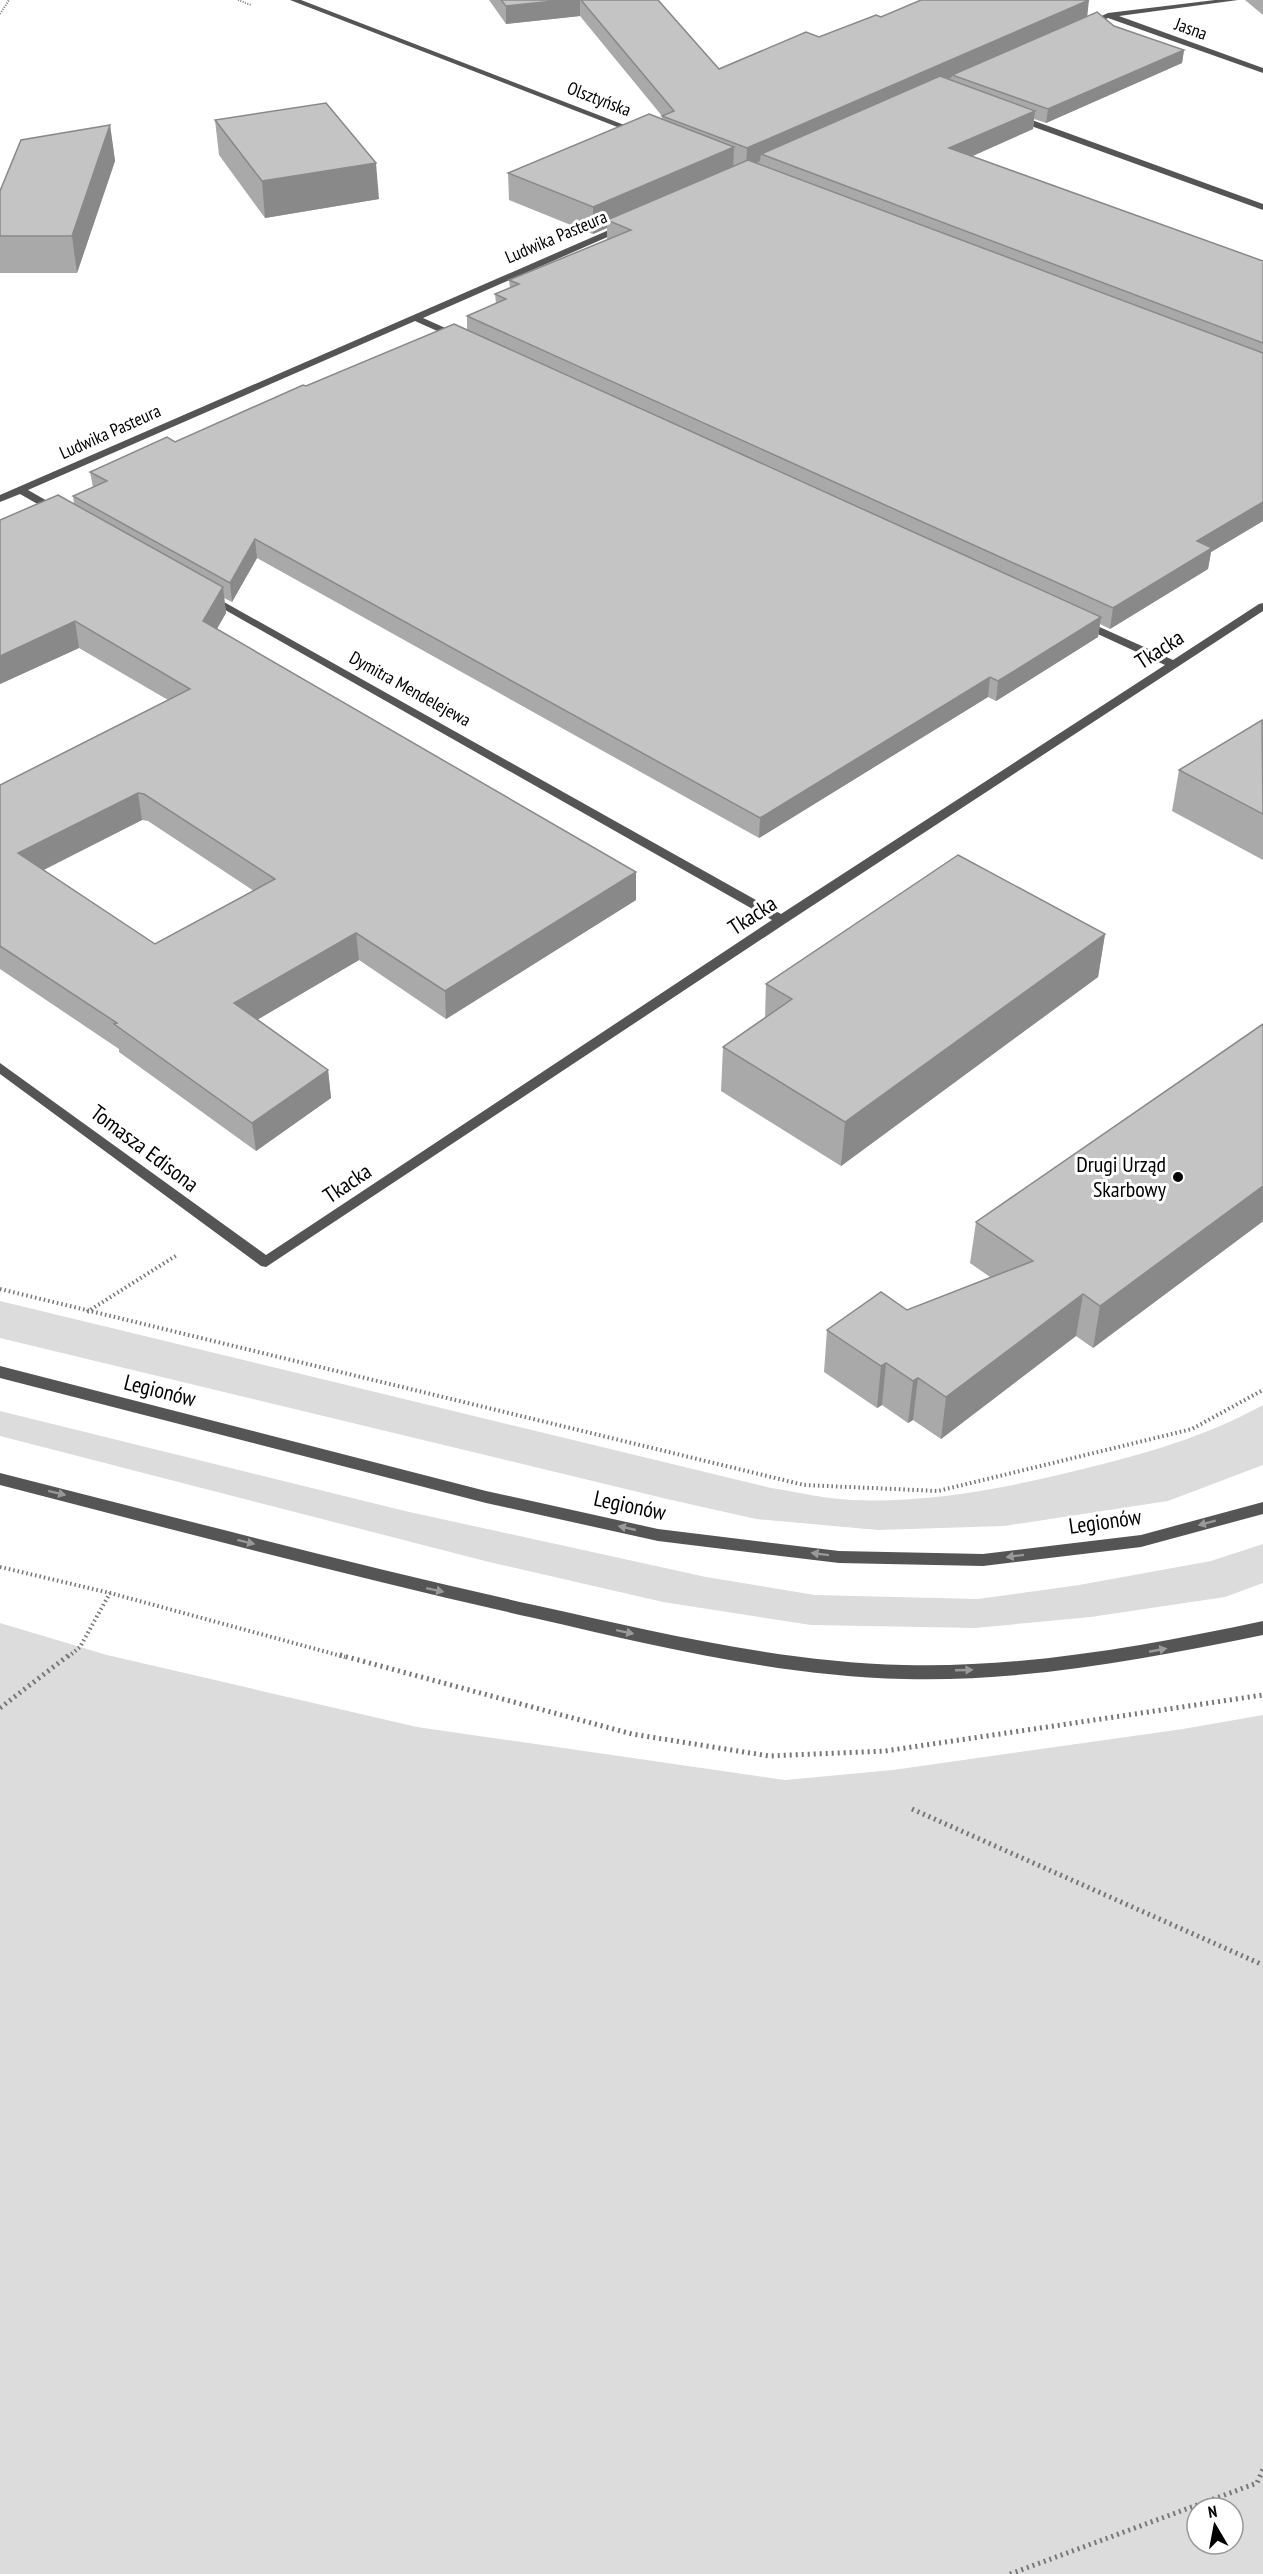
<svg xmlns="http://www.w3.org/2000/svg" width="1263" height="2574" viewBox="0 0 1263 2574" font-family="'PT Sans Narrow',sans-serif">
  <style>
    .green { fill: #dcdcdc; fill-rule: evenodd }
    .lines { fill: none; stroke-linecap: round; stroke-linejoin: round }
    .path-far2 { stroke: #777; stroke-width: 2; stroke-dasharray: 1 1.5; stroke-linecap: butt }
    .path-far1 { stroke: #777; stroke-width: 4; stroke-dasharray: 1.5 3; stroke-linecap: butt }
    .path { stroke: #777; stroke-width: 5; stroke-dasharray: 2 4; stroke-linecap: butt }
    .minor { fill: #555; fill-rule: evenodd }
    .wall { fill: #a9a9a9; fill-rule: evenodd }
    .shaded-wall { fill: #898989 }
    .building { fill: #c4c4c4; stroke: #898989; stroke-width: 1.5; fill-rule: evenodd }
    .oneway { fill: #999 }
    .poi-dot { fill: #000; stroke: #fff; stroke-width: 2 }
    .labels { text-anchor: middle; stroke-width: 6; stroke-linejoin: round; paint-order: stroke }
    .far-street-label { font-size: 18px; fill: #000; stroke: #fff }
    .street-label { font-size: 22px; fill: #000; stroke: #fff }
    .poi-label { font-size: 22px; fill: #000; stroke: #fff; text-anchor: end }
  </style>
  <rect width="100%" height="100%" fill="#fff"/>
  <g class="green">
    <path d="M0,1301L771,1488C798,1492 825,1499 852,1500C931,1503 1007,1488 1083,1469C1147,1453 1205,1437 1263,1405V1465L1168,1501L1004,1526L878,1530L756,1519L667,1499L0,1338Z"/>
    <polygon points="0,1411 405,1511 706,1577 815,1595 978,1599 1079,1585 1211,1561 1263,1544 1263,1583 1225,1597 1091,1617 975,1628 811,1625 663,1602 489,1562 0,1436"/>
    <path d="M0,1623L107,1655L417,1727L785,1780L893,1770L1183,1729L1263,1715V2574H0ZM1197,2508H1233V2544H1197Z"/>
  </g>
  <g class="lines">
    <g class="path-far2">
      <polyline points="238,0 251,5"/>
      <polyline points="0,14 9,0"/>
    </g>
    <g class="path-far1">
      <polyline points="0,1289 804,1485 938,1491 1192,1429 1263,1390"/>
      <polyline points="87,1312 177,1255"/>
      <polyline points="0,1567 110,1593 345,1657"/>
      <polyline points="68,1657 80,1647 110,1593"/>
    </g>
    <g class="path">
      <polyline points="340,1655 632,1734 769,1756 885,1751 1263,1695"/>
      <polyline points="0,1708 69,1655"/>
      <polyline points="912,1809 1263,1965"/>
      <polyline points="1010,2574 1257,2483 1263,2469"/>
    </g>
    <g class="minor">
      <polygon points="290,0 301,0 645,133 638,135"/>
      <polygon points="1215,0 1238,0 1119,16 1263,68 1263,73 1108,18 1087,28 1080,26 1108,13"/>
      <polygon points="1015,114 1263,204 1263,210 1012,119 1011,117"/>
      <polygon points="625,223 629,226 628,228 423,318 461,335 461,339 455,339 415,321 28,490 63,510 63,514 55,514 20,494 0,502 0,495 16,488"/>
      <polygon points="208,593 781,914 1165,665 1076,624 1076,620 1084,620 1173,660 1259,604 1263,603 1263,611 786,923 266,1267 261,1266 0,1074 0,1063 266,1255 772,920 204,598 204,594"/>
      <polygon points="0,1366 486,1491 658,1529 839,1551 983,1554 1141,1535 1263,1502 1263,1514 1141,1547 983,1566 839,1563 658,1541 486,1503 0,1378"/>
      <path d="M0,1473C178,1518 355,1565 534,1605C656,1632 779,1662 904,1665C1025,1668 1145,1646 1263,1621V1635C1145,1659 1025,1682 904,1679C779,1676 656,1646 534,1618C355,1578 178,1531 0,1485Z"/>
    </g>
  </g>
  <g class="wall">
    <path d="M489,0H658L719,69L881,17H1087L1184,50L1182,63L1046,123L1034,119L1033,129L972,156L1263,261V521L1211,552L1208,569L1110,629L1100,624L1098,637L996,701L988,697L759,838L257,558L232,602L224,598L226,613L217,629L636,900L446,1019L359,960L257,1020L328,1070L331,1098L256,1151L119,1052V1049L0,969V785L168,700L79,648L0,684L74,504L73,496L93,487L90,472L175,442L306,386L467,330V316L496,304L495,294L510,288L509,280L607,240V228L593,234L509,200L508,173L662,119V116L580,16L506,24ZM142,820L148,821L254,891L155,944L44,870Z"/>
    <polygon points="1245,0 1263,0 1263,15"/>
    <polygon points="215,120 379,199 265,218 219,155"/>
    <polygon points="110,125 115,161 77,273 0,273 0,191"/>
    <polygon points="1263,720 1263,860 1172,811 1179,770"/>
    <polygon points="1105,934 1098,977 841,1166 721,1091 723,1047 765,1018 766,984"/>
    <polygon points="1263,1024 1263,1222 1262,1222 1093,1348 1076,1336 941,1439 913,1420 908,1423 882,1405 877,1408 824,1372 827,1330 907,1310 990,1277 970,1263 976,1222"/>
  </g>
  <g class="shaded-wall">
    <polygon points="564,0 580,0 580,16 506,24 506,6"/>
    <polygon points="1089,0 1087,19 952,75 952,77 769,157 761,154 760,161 746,168 747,148"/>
    <polygon points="1184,50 1182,63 1046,123 1048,109"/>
    <polygon points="1035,111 1033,129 948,167 949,148"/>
    <polygon points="110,125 115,161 77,273 72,236"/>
    <polygon points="734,147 733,173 607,220 607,228 593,234 593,207"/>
    <polygon points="376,163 379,199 265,218 262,181"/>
    <polygon points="1263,502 1263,521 1211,552 1208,569 1110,629 1113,608 1197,541"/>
    <polygon points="255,539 257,558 232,602 230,583"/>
    <polygon points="223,587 226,613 206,647 203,621"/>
    <polygon points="1101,617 1098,637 996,701 998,681"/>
    <polygon points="75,621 79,648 0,684 0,656"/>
    <polygon points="990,677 988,697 759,838 760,818"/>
    <polygon points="138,793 142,820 23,880 18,853"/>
    <polygon points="636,872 636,900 446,1019 445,991"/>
    <polygon points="356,933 359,960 238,1031 234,1003"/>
    <polygon points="1105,934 1098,977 841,1166 845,1122"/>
    <polygon points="328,1070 331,1098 256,1151 252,1123"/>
    <polygon points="1263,1186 1263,1218 1262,1222 1093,1348 1100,1306"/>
    <polygon points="1083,1294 1076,1336 941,1439 946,1397"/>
    <polygon points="886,1363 882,1405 877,1408 881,1366"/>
    <polygon points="918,1378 913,1420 908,1423 913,1381"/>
  </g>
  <g class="building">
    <polygon points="501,0 564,0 506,6"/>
    <polygon points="581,0 658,0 719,69 806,32 819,37 876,15 881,17 921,0 1089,0 747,148 662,116 674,111"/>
    <polygon points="1097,12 1114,26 1184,50 1048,109 952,75"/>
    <polygon points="940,76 1035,111 949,148 1263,261 1263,343 761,154"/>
    <polygon points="326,103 376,163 262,181 215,120"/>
    <polygon points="649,114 734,147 593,207 508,173"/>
    <polygon points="110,125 72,236 0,236 0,191 21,140"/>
    <polygon points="748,160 1263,353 1263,502 1197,541 1212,548 1113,608 467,316 506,299 495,294 519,284 509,280 631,230 607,220"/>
    <polygon points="454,324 1101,617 998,681 990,677 760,818 255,539 230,583 73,496 107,481 90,472 167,437 175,442 303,385 306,386"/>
    <path d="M58,495L223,587L203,621L636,872L445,991L356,933L234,1003L328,1070L252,1123L114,1024L117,1023L0,946V785L190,689L75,621L0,656V520ZM138,793L144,794L275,879L155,944L18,853Z"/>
    <polygon points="1262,720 1263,814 1179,770"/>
    <polygon points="958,855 1105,934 845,1122 723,1047 792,999 766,984"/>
    <polygon points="1263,1024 1263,1186 1100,1306 1083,1294 946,1397 918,1378 913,1381 886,1363 881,1366 827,1330 881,1292 907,1310 1033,1261 976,1222"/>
  </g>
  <defs><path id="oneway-solid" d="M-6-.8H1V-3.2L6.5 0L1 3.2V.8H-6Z" transform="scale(1.5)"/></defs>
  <g class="oneway">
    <use href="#oneway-solid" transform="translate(57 1493) rotate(14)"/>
    <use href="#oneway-solid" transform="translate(1207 1523) rotate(165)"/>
    <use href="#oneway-solid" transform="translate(627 1528) rotate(-167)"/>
    <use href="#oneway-solid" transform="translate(246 1542) rotate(14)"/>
    <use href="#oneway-solid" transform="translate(820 1554) rotate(-173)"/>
    <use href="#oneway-solid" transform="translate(1015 1556) rotate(173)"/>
    <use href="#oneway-solid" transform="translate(435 1590) rotate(12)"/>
    <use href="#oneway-solid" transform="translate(625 1632) rotate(12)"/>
    <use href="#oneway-solid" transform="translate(1158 1650) rotate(-11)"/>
    <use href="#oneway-solid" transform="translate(964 1670) rotate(-2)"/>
  </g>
  <circle class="poi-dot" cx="1178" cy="1177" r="6"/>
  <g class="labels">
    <g class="far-street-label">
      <text transform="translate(1191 29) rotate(20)" y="6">Jasna</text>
      <text transform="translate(599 99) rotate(21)" y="6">Olsztyńska</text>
      <text transform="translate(556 237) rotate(-23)" y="6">Ludwika Pasteura</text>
      <text transform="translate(110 432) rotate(-24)" y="6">Ludwika Pasteura</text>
      <text transform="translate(410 689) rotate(29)" y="6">Dymitra Mendelejewa</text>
    </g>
    <g class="street-label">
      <text transform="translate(1159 649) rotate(-33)" y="8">Tkacka</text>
      <text transform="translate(752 915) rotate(-33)" y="8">Tkacka</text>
      <text transform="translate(145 1148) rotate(37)" y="8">Tomasza Edisona</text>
      <text transform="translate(347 1183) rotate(-34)" y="8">Tkacka</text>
      <text transform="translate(160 1390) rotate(14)" y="8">Legionów</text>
      <text transform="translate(630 1505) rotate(12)" y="8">Legionów</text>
      <text transform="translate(1105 1521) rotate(-8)" y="8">Legionów</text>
    </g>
    <g class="poi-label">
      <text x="1166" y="1172">Drugi Urząd<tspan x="1166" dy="25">Skarbowy</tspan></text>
    </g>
  </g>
  <g transform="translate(1215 2526) rotate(350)"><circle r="28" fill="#ffffff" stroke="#999999" stroke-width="1.5"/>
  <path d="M0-4.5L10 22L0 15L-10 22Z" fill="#000000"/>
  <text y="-9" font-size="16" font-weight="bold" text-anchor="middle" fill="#000000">N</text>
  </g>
</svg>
